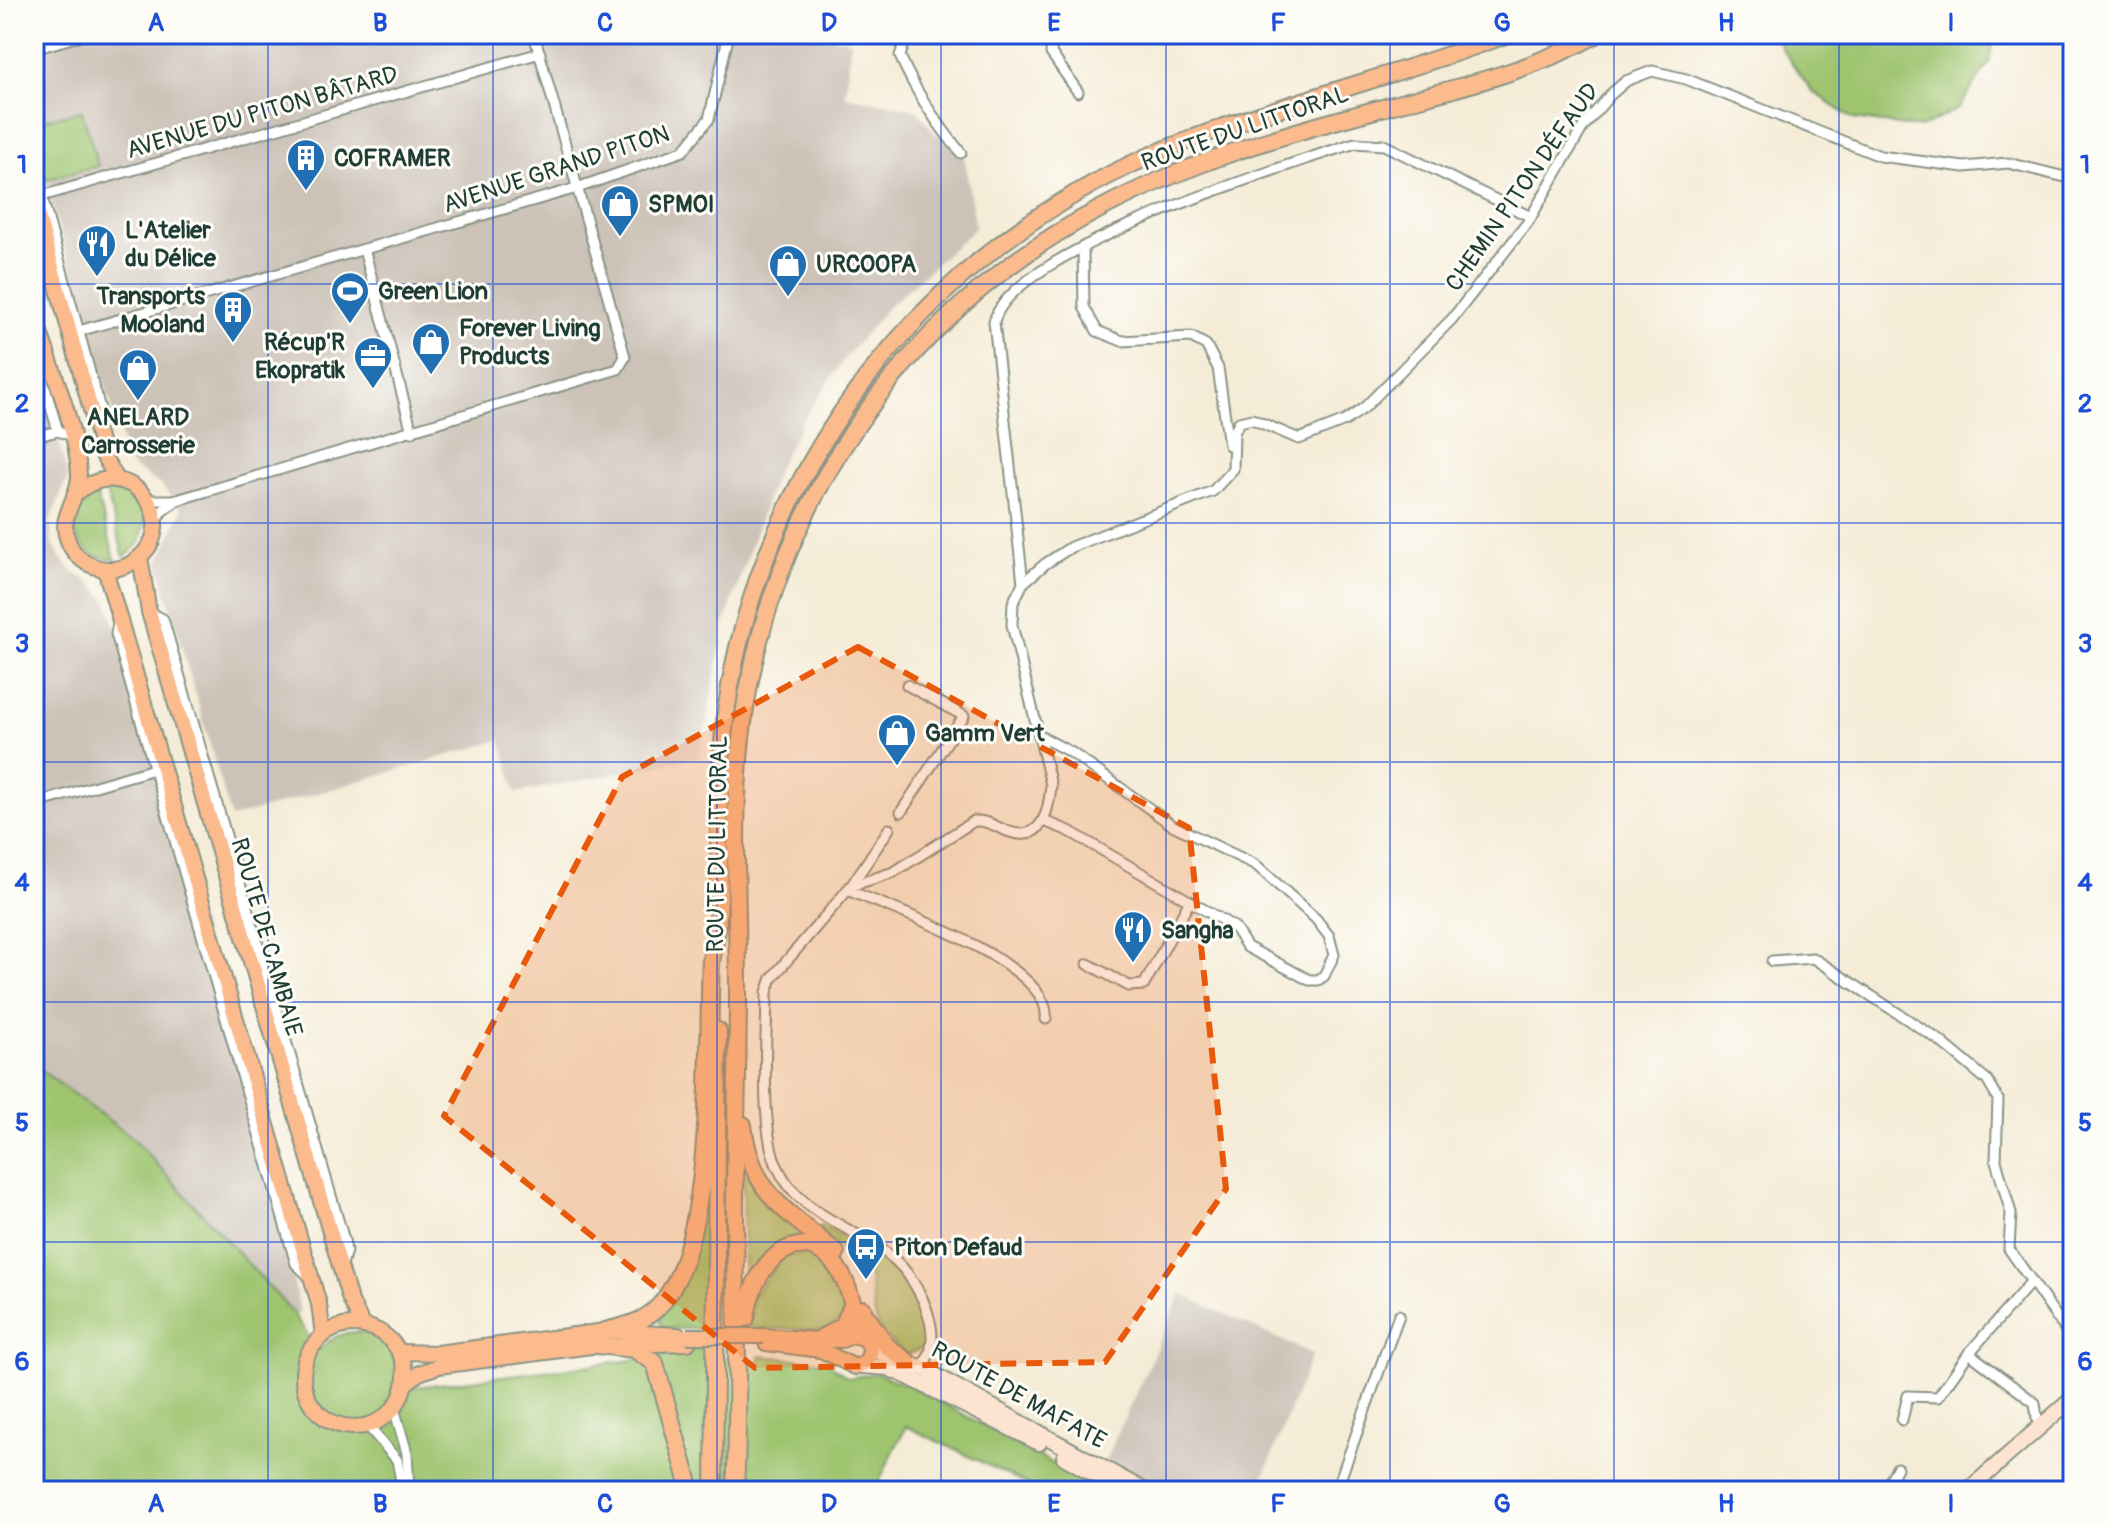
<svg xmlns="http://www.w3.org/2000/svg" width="2107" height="1525" viewBox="0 0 2107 1525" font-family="Pangolin,sans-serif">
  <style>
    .industrial { fill: #ccc2b8 }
    .green { fill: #9ec46f; stroke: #5e8052; stroke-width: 2 }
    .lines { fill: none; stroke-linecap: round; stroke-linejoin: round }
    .minor-casing { stroke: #8a9486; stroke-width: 13 }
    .secondary-casing { stroke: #8a9486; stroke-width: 18 }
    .primary-casing { stroke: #8a9486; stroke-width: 18 }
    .trunk-casing { stroke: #8a9486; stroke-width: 20 }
    .minor { stroke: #fff; stroke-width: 9 }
    .secondary { stroke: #fde4d1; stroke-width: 14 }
    .primary { stroke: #fbbb8d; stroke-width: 14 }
    .trunk { stroke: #fbbb8d; stroke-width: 16 }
    .primary-bridge-casing { stroke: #8a9486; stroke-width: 18; stroke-linecap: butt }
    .primary-bridge { stroke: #fbbb8d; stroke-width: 14 }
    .marked { fill: #e8590c; fill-opacity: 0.2; stroke: #e8590c; stroke-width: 6; stroke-dasharray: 16 10; stroke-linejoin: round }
    .grid { fill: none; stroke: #1d4ed8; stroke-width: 2; stroke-opacity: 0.55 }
    .labels { text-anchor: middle; stroke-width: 6; stroke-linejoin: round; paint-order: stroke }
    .street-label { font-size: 24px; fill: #1f3d34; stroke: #fdfcf7 }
    .poi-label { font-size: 24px; font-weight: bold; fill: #1f3d34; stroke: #fdfcf7; text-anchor: start }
    .neatline { fill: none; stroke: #1d4ed8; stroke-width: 3 }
    .grid-label { font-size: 26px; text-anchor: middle; font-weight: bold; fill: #1d4ed8 }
  </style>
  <rect width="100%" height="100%" fill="#fdfcf7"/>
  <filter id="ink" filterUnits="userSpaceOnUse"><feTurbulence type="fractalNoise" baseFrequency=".0125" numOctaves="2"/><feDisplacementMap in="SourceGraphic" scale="16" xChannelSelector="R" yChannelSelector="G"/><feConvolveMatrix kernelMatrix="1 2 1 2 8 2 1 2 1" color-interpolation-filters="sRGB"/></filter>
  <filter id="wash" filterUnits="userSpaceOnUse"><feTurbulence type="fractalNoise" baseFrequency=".006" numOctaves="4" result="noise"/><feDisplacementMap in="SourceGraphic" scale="32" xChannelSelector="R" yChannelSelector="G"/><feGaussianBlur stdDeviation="1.8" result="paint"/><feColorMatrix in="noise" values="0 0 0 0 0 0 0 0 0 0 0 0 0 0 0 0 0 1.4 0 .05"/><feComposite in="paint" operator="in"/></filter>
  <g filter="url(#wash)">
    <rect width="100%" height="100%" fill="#f5ecd7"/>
    <g class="industrial">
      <polygon points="34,34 817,34 851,41 845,96 916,109 936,135 943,136 965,159 975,228 887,308 845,358 803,420 778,467 725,622 700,757 516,793 501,740 231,818 158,564 182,510 162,486 133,467 127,458 34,143"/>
      <polygon points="34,351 68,477 50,521 52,542 61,559 74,573 89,581 108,602 273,1176 300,1313 294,1314 134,1139 34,1065"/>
      <polygon points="1181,1294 1312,1354 1258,1491 1157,1491 1104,1463"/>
    </g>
    <g class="green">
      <polygon points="1778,34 1994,34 1989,63 1958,109 1920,128 1853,119 1812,91 1780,46"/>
      <polygon points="82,111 98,166 45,180 34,143 34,122"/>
      <polygon points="105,487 130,493 146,516 140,543 124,557"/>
      <path d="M95,489L115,559C85,560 67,535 77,507Z"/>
      <path d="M34,1065L134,1139L294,1314L318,1351C353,1312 405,1337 399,1389L664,1356L666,1351L721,1349L722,1357L745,1363L760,1362V1356L827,1362L848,1378L876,1373L915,1388L1103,1491H1042L906,1426L874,1491H34Z"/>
      <polygon points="743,1161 821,1245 776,1247 757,1262 744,1283"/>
      <polygon points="710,1176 711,1328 666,1329 660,1323 661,1313"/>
      <path d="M822,1225C864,1250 912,1272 923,1324C926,1333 927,1340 922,1348L907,1355C870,1328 875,1316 869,1275H862L851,1257L817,1231Z"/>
      <path d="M807,1254C834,1267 847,1289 842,1319L825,1330L749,1328L752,1297L784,1256Z"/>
    </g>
  </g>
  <g filter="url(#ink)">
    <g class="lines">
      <defs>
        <g id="minor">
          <path d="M907,34L900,56C916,93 936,122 961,153"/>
          <polyline points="1052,34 1051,53 1078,92"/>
          <polyline points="34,49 86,34"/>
          <polyline points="34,168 100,409 97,423"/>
          <polyline points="42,196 540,53"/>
          <polyline points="1083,248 1084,307 1097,331 1122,341 1191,337 1206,345 1218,368 1229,445"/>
          <polyline points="364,249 412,432"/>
          <polyline points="79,331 577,188 683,151 709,119 729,34"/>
          <polyline points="34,351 58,431 72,436"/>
          <polyline points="34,437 58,431"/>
          <polyline points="148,500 177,500"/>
          <polyline points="155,523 162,511 177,500 618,369 625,357 534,34"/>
          <path d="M1023,583L994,322C1010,250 1286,166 1355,143L1384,145L1531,217"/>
          <polyline points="149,612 163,619 344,1240 346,1251 341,1267"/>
          <polyline points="118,623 116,634 296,1264 310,1277"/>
          <polyline points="1042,737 1072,753 1172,825 1256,865 1316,919 1329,936 1334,955 1324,976 1318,980 1309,980 1247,947 1234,927 1069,831 1044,821"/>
          <polyline points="34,804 154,769"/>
          <polyline points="901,812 964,716 907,685"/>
          <path d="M889,829L851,886L772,978L767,992C767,1036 759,1130 778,1168C801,1218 859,1227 896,1261C920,1283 950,1343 918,1370"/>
          <path d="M851,886L894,872L974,821C988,820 997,828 1010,832C1043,843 1049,809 1051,785L1012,625L1013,603L1023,583L1045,564L1071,547L1213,491L1233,469L1234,433L1239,422L1252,419L1299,439L1345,421L1364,408L1452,319L1528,222L1583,127L1610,95L1626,81L1652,71L1686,79L1880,156L1964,167L2008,163L2073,179"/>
          <path d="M847,890C891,908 1053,964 1046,1019"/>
          <polyline points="1772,961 1813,958 1939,1040 1987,1080 1998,1099 1996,1161 2011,1213 2009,1249 2073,1340"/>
          <polyline points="1088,964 1129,986 1144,985 1190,901"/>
          <polyline points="1969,1353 2035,1403 2037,1418 2042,1425"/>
          <polyline points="394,1408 407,1453 409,1491"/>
          <polyline points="1902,1420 1908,1396 1938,1397 1969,1353 2031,1282"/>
          <polyline points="367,1425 397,1460 403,1491"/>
          <polyline points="1336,1491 1399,1315"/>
          <polyline points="1884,1491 1897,1468"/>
        </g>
        <g id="secondary">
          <polyline points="869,1344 880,1353 922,1368 1145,1491"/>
          <polyline points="861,1366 888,1368 906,1376 1039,1443"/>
          <polyline points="1064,1457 1123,1491"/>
          <polyline points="1967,1491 2073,1398"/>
        </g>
        <g id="primary">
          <polyline points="34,202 104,457 117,479"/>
          <path d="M34,314C49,362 76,424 79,473C80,500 56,516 69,543C80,569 114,577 136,560C186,523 128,447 74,495"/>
          <polyline points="140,557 149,612 349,1297 363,1326"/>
          <polyline points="105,569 319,1304 323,1336"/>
          <circle cx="354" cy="1376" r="51"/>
          <polyline points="764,1336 818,1340 842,1340 854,1335 866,1339 871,1350 866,1362 855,1367 821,1350 766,1343"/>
          <polyline points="624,1345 688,1343"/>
          <polyline points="400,1352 437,1353 605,1331 678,1335"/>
          <polyline points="405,1384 419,1373 439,1366 599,1345"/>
        </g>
        <g id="trunk">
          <path d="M743,1125C752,1198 789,1210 836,1253"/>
          <polyline points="863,1309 866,1339"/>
          <polyline points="867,1317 887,1346 908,1362"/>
          <path d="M746,1318C755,1244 823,1212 850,1295C855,1310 858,1323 848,1336"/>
          <path d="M605,1331C626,1326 645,1322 660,1305C716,1244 707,1045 711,961C722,917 719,871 719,826C720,764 724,703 739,643C795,418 956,233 1171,147C1281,103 1397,76 1508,34"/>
          <polyline points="818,1340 843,1326 850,1310"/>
          <polyline points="588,1344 634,1349 655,1363 691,1491"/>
          <polyline points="714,1491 718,1031"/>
          <path d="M735,1491C740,1396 735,1302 735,1207C735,1136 738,1064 738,992C738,908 732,822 741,738C766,514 900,313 1100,209C1187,163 1281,135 1375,110C1450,89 1529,73 1597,34"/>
        </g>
      </defs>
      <use href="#minor" class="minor-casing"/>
      <use href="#secondary" class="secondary-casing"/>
      <use href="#primary" class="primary-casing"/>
      <use href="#trunk" class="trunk-casing"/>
      <use href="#minor" class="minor"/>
      <use href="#secondary" class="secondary"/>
      <use href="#primary" class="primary"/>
      <use href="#trunk" class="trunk"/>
      <defs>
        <polyline id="primary-bridge" points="687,1336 764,1336"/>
      </defs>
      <use href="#primary-bridge" class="primary-bridge-casing"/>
      <use href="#primary-bridge" class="primary-bridge"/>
    </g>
  </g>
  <path class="marked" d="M858,647L1189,828L1226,1189L1105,1362L755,1368L444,1116L622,777Z"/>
  <path class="grid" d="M268,34V1491M493,34V1491M717,34V1491M941,34V1491M1166,34V1491M1390,34V1491M1614,34V1491M1839,34V1491M34,284H2073M34,523H2073M34,762H2073M34,1002H2073M34,1242H2073"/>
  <defs>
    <symbol id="building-pin" viewBox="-11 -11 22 30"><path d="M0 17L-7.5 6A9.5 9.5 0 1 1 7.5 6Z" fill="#1f6fb2" stroke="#fdfcf7"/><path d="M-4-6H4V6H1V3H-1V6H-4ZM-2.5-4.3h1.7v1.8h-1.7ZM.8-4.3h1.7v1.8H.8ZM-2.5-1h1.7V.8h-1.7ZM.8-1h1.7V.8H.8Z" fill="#fff"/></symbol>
    <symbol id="shop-pin" viewBox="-11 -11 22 30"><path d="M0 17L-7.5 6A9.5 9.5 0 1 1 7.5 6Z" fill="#1f6fb2" stroke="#fdfcf7"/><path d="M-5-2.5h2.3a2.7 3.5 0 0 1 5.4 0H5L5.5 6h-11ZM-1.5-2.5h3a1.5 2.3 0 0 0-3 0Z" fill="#fff"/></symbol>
    <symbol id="restaurant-pin" viewBox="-11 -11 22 30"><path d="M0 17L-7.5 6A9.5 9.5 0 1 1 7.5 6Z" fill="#1f6fb2" stroke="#fdfcf7"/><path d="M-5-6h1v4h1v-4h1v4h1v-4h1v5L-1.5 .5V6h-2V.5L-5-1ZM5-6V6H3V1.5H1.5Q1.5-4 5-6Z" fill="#fff"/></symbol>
    <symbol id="stadium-pin" viewBox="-11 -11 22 30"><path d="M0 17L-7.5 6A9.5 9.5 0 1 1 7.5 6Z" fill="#1f6fb2" stroke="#fdfcf7"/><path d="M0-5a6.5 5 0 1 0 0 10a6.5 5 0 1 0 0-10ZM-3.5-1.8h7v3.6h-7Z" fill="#fff"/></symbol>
    <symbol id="office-pin" viewBox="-11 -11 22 30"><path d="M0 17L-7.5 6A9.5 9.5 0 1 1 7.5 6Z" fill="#1f6fb2" stroke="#fdfcf7"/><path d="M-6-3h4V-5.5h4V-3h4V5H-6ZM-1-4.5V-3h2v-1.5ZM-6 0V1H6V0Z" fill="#fff"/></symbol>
    <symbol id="bus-pin" viewBox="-11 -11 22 30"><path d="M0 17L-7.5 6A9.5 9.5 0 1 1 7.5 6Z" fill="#1f6fb2" stroke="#fdfcf7"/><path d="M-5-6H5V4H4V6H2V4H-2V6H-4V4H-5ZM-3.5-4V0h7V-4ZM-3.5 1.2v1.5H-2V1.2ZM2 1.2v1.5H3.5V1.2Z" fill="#fff"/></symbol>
  </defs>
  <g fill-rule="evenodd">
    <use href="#building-pin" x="284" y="136" width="44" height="60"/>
    <use href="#shop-pin" x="598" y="182" width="44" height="60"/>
    <use href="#restaurant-pin" x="75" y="222" width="44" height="60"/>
    <use href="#shop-pin" x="766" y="242" width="44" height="60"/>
    <use href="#stadium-pin" x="328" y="269" width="44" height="60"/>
    <use href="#building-pin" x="211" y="288" width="44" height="60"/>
    <use href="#shop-pin" x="409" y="320" width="44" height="60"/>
    <use href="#office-pin" x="351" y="334" width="44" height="60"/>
    <use href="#shop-pin" x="116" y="346" width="44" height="60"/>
    <use href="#shop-pin" x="875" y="711" width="44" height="60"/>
    <use href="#restaurant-pin" x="1111" y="908" width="44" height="60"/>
    <use href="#bus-pin" x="844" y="1225" width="44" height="60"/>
  </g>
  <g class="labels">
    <g class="street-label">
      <text transform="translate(262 112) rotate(-16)" y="8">AVENUE DU PITON BÂTARD</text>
      <text transform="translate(1245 128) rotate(-19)" y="8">ROUTE DU LITTORAL</text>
      <text transform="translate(556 169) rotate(-18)" y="8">AVENUE GRAND PITON</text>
      <text transform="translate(1522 187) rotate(-55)" y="8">CHEMIN PITON DÉFAUD</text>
      <text transform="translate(717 844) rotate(-89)" y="8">ROUTE DU LITTORAL</text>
      <text transform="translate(267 937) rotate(74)" y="8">ROUTE DE CAMBAIE</text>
      <text transform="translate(1019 1395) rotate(29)" y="8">ROUTE DE MAFATE</text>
    </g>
    <g class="poi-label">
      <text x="334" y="166">COFRAMER</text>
      <text x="648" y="212">SPMOI</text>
      <text x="125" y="238">L'Atelier<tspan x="125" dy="28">du Délice</tspan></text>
      <text x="816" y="272">URCOOPA</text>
      <text x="378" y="299">Green Lion</text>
      <text x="205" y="304" text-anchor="end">Transports<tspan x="205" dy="28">Mooland</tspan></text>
      <text x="459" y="336">Forever Living<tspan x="459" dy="28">Products</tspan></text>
      <text x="345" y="350" text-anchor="end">Récup'R<tspan x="345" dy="28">Ekopratik</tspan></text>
      <text x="138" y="425" text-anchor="middle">ANELARD<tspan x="138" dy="28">Carrosserie</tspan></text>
      <text x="925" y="741">Gamm Vert</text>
      <text x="1161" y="938">Sangha</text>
      <text x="894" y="1255">Piton Defaud</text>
    </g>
  </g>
  <rect width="2107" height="1525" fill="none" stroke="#fdfcf7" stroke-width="88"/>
  <rect x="44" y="44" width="2019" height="1437" class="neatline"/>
  <g class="grid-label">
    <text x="156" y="31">A</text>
    <text x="380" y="31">B</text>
    <text x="605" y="31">C</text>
    <text x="829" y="31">D</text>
    <text x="1054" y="31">E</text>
    <text x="1278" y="31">F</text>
    <text x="1502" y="31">G</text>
    <text x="1726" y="31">H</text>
    <text x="1951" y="31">I</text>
    <text x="22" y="173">1</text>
    <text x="2085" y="173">1</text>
    <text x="22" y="412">2</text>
    <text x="2085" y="412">2</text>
    <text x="22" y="652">3</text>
    <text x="2085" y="652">3</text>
    <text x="22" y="891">4</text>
    <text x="2085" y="891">4</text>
    <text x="22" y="1131">5</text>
    <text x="2085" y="1131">5</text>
    <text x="22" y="1370">6</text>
    <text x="2085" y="1370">6</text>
    <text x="156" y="1512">A</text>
    <text x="380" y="1512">B</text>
    <text x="605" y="1512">C</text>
    <text x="829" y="1512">D</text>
    <text x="1054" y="1512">E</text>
    <text x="1278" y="1512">F</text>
    <text x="1502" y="1512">G</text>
    <text x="1726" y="1512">H</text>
    <text x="1951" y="1512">I</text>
  </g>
</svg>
